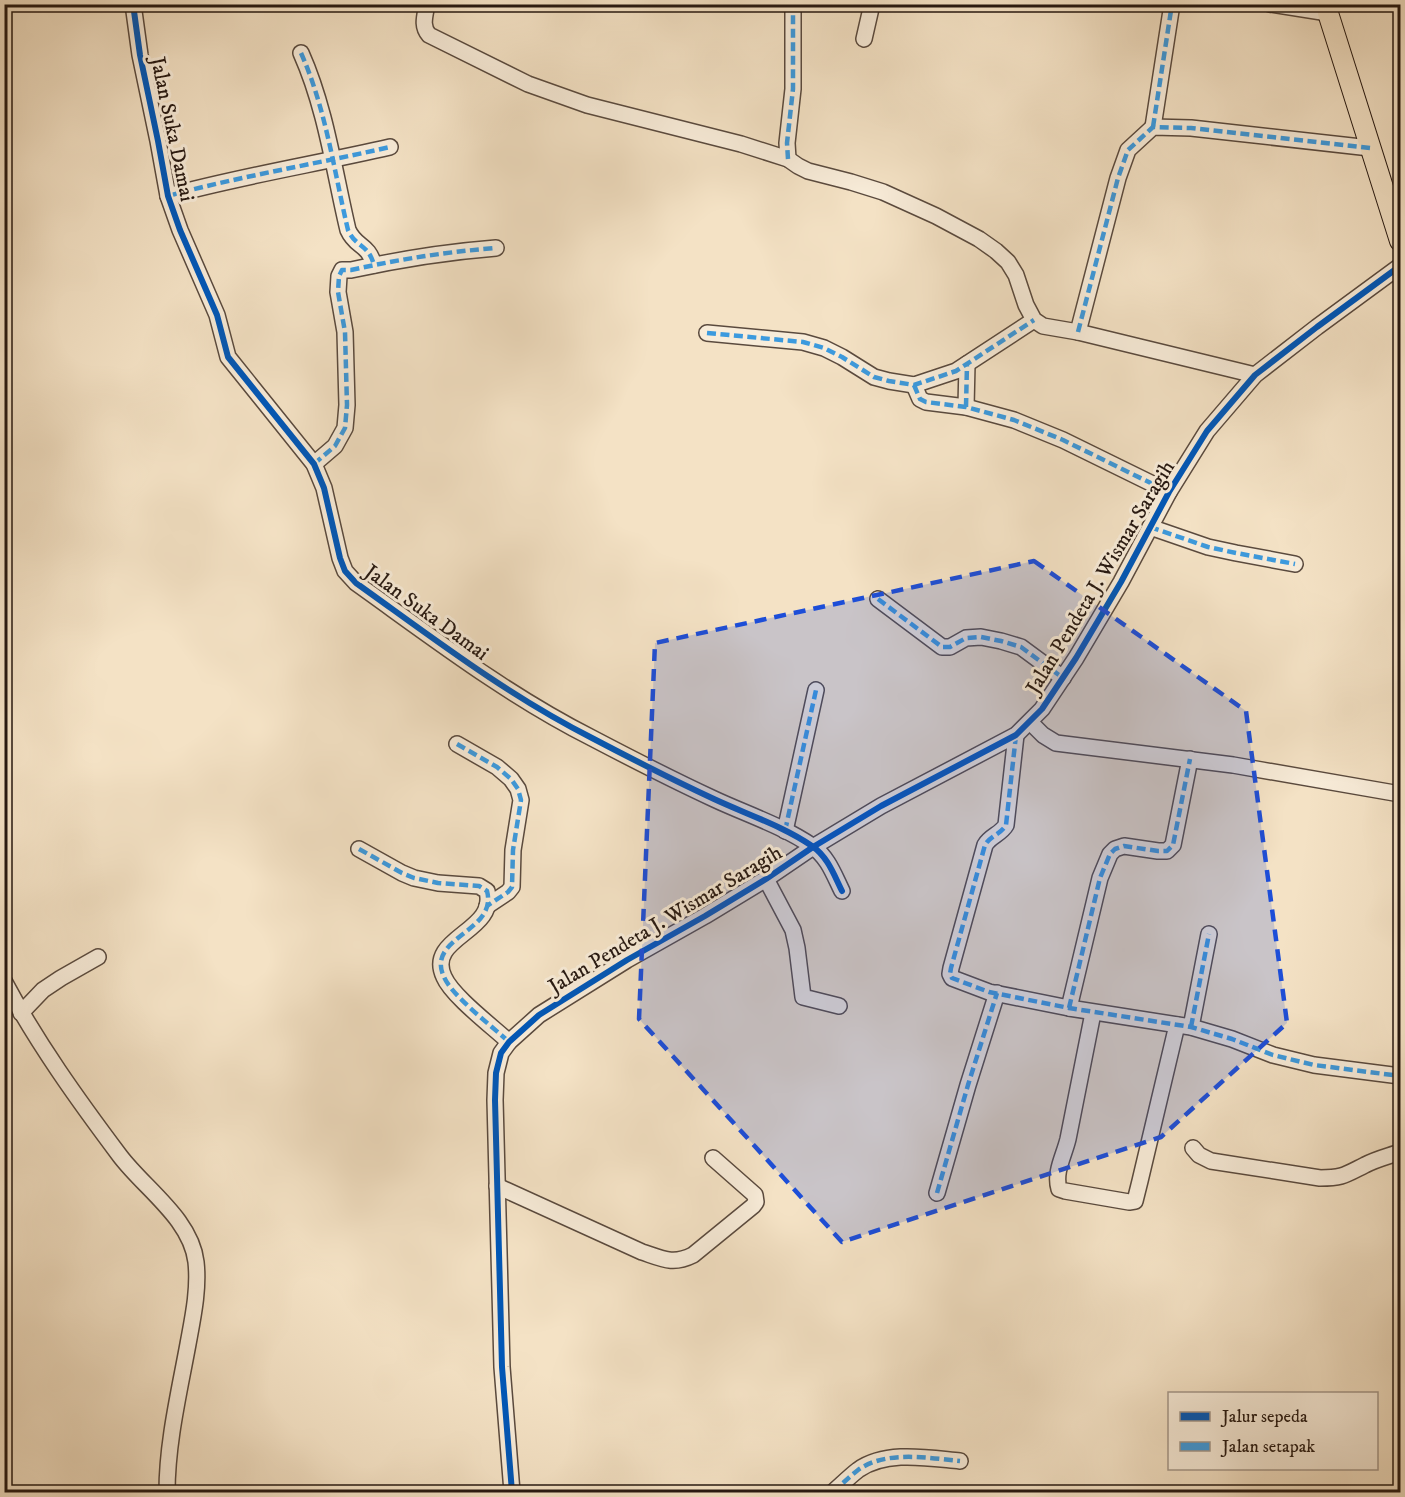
<svg xmlns="http://www.w3.org/2000/svg" width="1405" height="1497" viewBox="0 0 1405 1497" font-family="'IM FELL DW Pica',serif">
  <style>
    .lines { fill: none; stroke-linecap: round; stroke-linejoin: round }
    .minor-casing { stroke: #5a4a3e; stroke-width: 18 }
    .major-casing { stroke: #261811; stroke-width: 22 }
    .minor { stroke: #f8ecd9; stroke-width: 15 }
    .major { stroke: #f4e2c5; stroke-width: 20 }
    .quiet { stroke: #3c9ade; stroke-width: 4.5; stroke-dasharray: 9 4.5; stroke-linecap: butt }
    .cycleway-casing { stroke: #f8ecd9; stroke-width: 10 }
    .cycleway { stroke: #0057b8; stroke-width: 6 }
    .marked { fill: #1d4ed8; fill-opacity: 0.2; stroke: #1d4ed8; stroke-width: 4.5; stroke-dasharray: 12 8; stroke-linejoin: round }
    .labels { text-anchor: middle; stroke-width: 6; stroke-linejoin: round; paint-order: stroke }
    .street-label { font-size: 21px; fill: #261811; stroke: #f8ecd9 }
  </style>
  <rect width="100%" height="100%" fill="#f4e2c5"/>
  <filter id="stains"><feTurbulence type="fractalNoise" baseFrequency=".00333" numOctaves="4"/><feColorMatrix values="0 0 0 0 .2 0 0 0 0 .09 0 0 0 0 .02 0 0 0 .5 -.17"/></filter>
  <radialGradient id="worn" r=".72"><stop offset=".6" stop-color="#630" stop-opacity="0"/><stop offset="1" stop-color="#630" stop-opacity=".3"/></radialGradient>
  <g class="lines">
    <defs>
      <g id="minor">
        <path d="M133,4L140,55L158,141L168,196L180,230L217,315L228,357L314,464L324,488L340,558L345,571L356,583C433,638 507,695 592,738C632,759 673,780 714,799C746,814 783,826 812,846C828,857 834,875 842,891"/>
        <path d="M427,4C425,16 421,26 429,35L528,84L587,105L741,144L788,159L798,166L808,171L851,182L883,192L936,216L979,239L996,251L1008,262L1016,275L1026,305L1034,320L1043,326L1078,332L1255,375"/>
        <polyline points="1270,4 1328,13"/>
        <polyline points="864,39 872,4"/>
        <path d="M301,53C326,109 334,171 348,230C356,248 368,243 374,265"/>
        <polyline points="1153,127 1172,4"/>
        <polyline points="788,159 787,143 793,89 793,4"/>
        <path d="M168,196C241,176 316,164 390,147"/>
        <polyline points="1078,332 1118,178 1128,150 1153,127 1191,128 1370,148"/>
        <polyline points="707,333 803,342 824,348 842,357 874,377 889,381 914,385 956,371 1034,320"/>
        <polyline points="914,385 920,399 926,402 966,407 1014,420 1063,440 1169,492"/>
        <polyline points="966,407 967,364"/>
        <path d="M314,464L335,446L345,428L347,405L345,332L338,292L339,276L342,270H351C401,259 445,252 496,248"/>
        <polyline points="1150,527 1208,547 1236,553 1295,564"/>
        <polyline points="878,599 942,647 950,647 966,638 981,637 1001,641 1021,647 1063,678"/>
        <polyline points="1030,722 1043,735 1056,743 1233,765 1400,794"/>
        <path d="M1016,735L1006,825C1001,834 990,836 985,845L951,968L950,974L952,978L989,992L1069,1008L1191,1027L1232,1039L1273,1055L1314,1065L1400,1076"/>
        <polyline points="457,744 497,767 511,779 518,789 521,800 513,850 512,887 508,892 487,906"/>
        <polyline points="785,831 816,690"/>
        <path d="M359,849L402,873L414,878L438,883L479,886L487,891C498,932 425,937 444,977C452,996 493,1027 509,1042"/>
        <polyline points="766,879 793,930 797,948 803,997 839,1006"/>
        <path d="M4,981C37,1043 78,1100 120,1156C145,1189 191,1219 196,1262C199,1289 193,1317 188,1344C179,1393 167,1443 167,1492"/>
        <polyline points="1069,1008 1100,878 1110,854 1115,849 1124,846 1158,851 1167,851 1173,845 1190,759"/>
        <polyline points="21,1013 43,990 61,978 98,957"/>
        <path d="M1093,1013C1085,1055 1076,1097 1068,1139C1064,1156 1054,1172 1059,1189L1065,1191L1129,1202L1135,1201L1140,1181L1177,1025"/>
        <polyline points="1191,1027 1209,934"/>
        <path d="M1193,1148L1199,1155L1211,1161L1320,1178C1343,1178 1345,1175 1365,1165C1376,1159 1389,1156 1400,1152"/>
        <path d="M497,1186L642,1252C663,1259 673,1265 693,1255L753,1206L756,1202L755,1195L713,1158"/>
        <polyline points="937,1193 968,1085 997,993"/>
        <polyline points="512,1492 502,1367 495,1100 496,1073 501,1053 509,1042 539,1015 627,960 705,916 766,879 813,847 881,806 1016,735 1042,709 1076,658 1121,582 1169,492 1207,431 1255,375 1317,327 1400,266"/>
        <path d="M833,1492C841,1485 849,1477 858,1470C886,1450 928,1458 960,1461"/>
      </g>
      <polyline id="major" points="1327,4 1328,13 1400,241"/>
    </defs>
    <use href="#minor" class="minor-casing"/>
    <use href="#major" class="major-casing"/>
    <use href="#minor" class="minor"/>
    <use href="#major" class="major"/>
    <g class="quiet">
      <path d="M301,53C326,109 334,171 348,230C356,248 368,243 374,265"/>
      <polyline points="1153,127 1172,4"/>
      <polyline points="788,159 787,143 793,89 793,4"/>
      <path d="M168,196C241,176 316,164 390,147"/>
      <polyline points="1078,332 1118,178 1128,150 1153,127 1191,128 1370,148"/>
      <polyline points="707,333 803,342 824,348 842,357 874,377 889,381 914,385 956,371 1034,320"/>
      <polyline points="914,385 920,399 926,402 966,407 1014,420 1063,440 1169,492"/>
      <polyline points="966,407 967,364"/>
      <path d="M314,464L335,446L345,428L347,405L345,332L338,292L339,276L342,270H351C401,259 445,252 496,248"/>
      <polyline points="1150,527 1208,547 1236,553 1295,564"/>
      <polyline points="878,599 942,647 950,647 966,638 981,637 1001,641 1021,647 1063,678"/>
      <path d="M1016,735L1006,825C1001,834 990,836 985,845L951,968L950,974L952,978L989,992L1069,1008L1191,1027L1232,1039L1273,1055L1314,1065L1400,1076"/>
      <polyline points="457,744 497,767 511,779 518,789 521,800 513,850 512,887 508,892 487,906"/>
      <polyline points="785,831 816,690"/>
      <path d="M359,849L402,873L414,878L438,883L479,886L487,891C498,932 425,937 444,977C452,996 493,1027 509,1042"/>
      <polyline points="1069,1008 1100,878 1110,854 1115,849 1124,846 1158,851 1167,851 1173,845 1190,759"/>
      <polyline points="1191,1027 1209,934"/>
      <polyline points="937,1193 968,1085 997,993"/>
      <path d="M833,1492C841,1485 849,1477 858,1470C886,1450 928,1458 960,1461"/>
    </g>
    <defs>
      <g id="cycleway">
        <path d="M133,4L140,55L158,141L168,196L180,230L217,315L228,357L314,464L324,488L340,558L345,571L356,583C433,638 507,695 592,738C632,759 673,780 714,799C746,814 783,826 812,846C828,857 834,875 842,891"/>
        <polyline points="512,1492 502,1367 495,1100 496,1073 501,1053 509,1042 539,1015 627,960 705,916 766,879 813,847 881,806 1016,735 1042,709 1076,658 1121,582 1169,492 1207,431 1255,375 1317,327 1400,266"/>
      </g>
    </defs>
    <use href="#cycleway" class="cycleway-casing"/>
    <use href="#cycleway" class="cycleway"/>
  </g>
  <path class="marked" d="M1034,561L1246,711L1287,1023L1161,1137L842,1242L639,1019L655,643Z"/>
  <g class="labels">
    <g class="street-label">
      <text transform="translate(173 129) rotate(78)" y="7">Jalan Suka Damai</text>
      <text transform="translate(1100 577) rotate(-59)" y="7">Jalan Pendeta J. Wismar Saragih</text>
      <text transform="translate(427 612) rotate(36)" y="7">Jalan Suka Damai</text>
      <text transform="translate(665 919) rotate(-31)" y="7">Jalan Pendeta J. Wismar Saragih</text>
    </g>
  </g>
  <rect width="1405" height="1497" fill="none" stroke="#f4e2c5" stroke-width="24"/>
  <rect x="6" y="6" width="1393" height="1485" fill="none" stroke="#261811" stroke-width="3"/>
  <rect x="12" y="12" width="1381" height="1473" fill="none" stroke="#261811" stroke-width="1.5"/>
  <rect x="1168" y="1392" width="210" height="78" fill="#f8ecd9" stroke="#a49789" stroke-width="1.5"/>
  <rect x="1180" y="1412" width="30" height="9" fill="#0057b8" stroke="#a49789" stroke-width="1.5"/>
  <text x="1222" y="1422" font-size="18" fill="#261811">Jalur sepeda</text>
  <rect x="1180" y="1442" width="30" height="9" fill="#3c9ade" stroke="#a49789" stroke-width="1.5"/>
  <text x="1222" y="1452" font-size="18" fill="#261811">Jalan setapak</text>
  <rect width="100%" height="100%" filter="url(#stains)"/>
  <rect width="100%" height="100%" fill="url(#worn)"/>
</svg>
